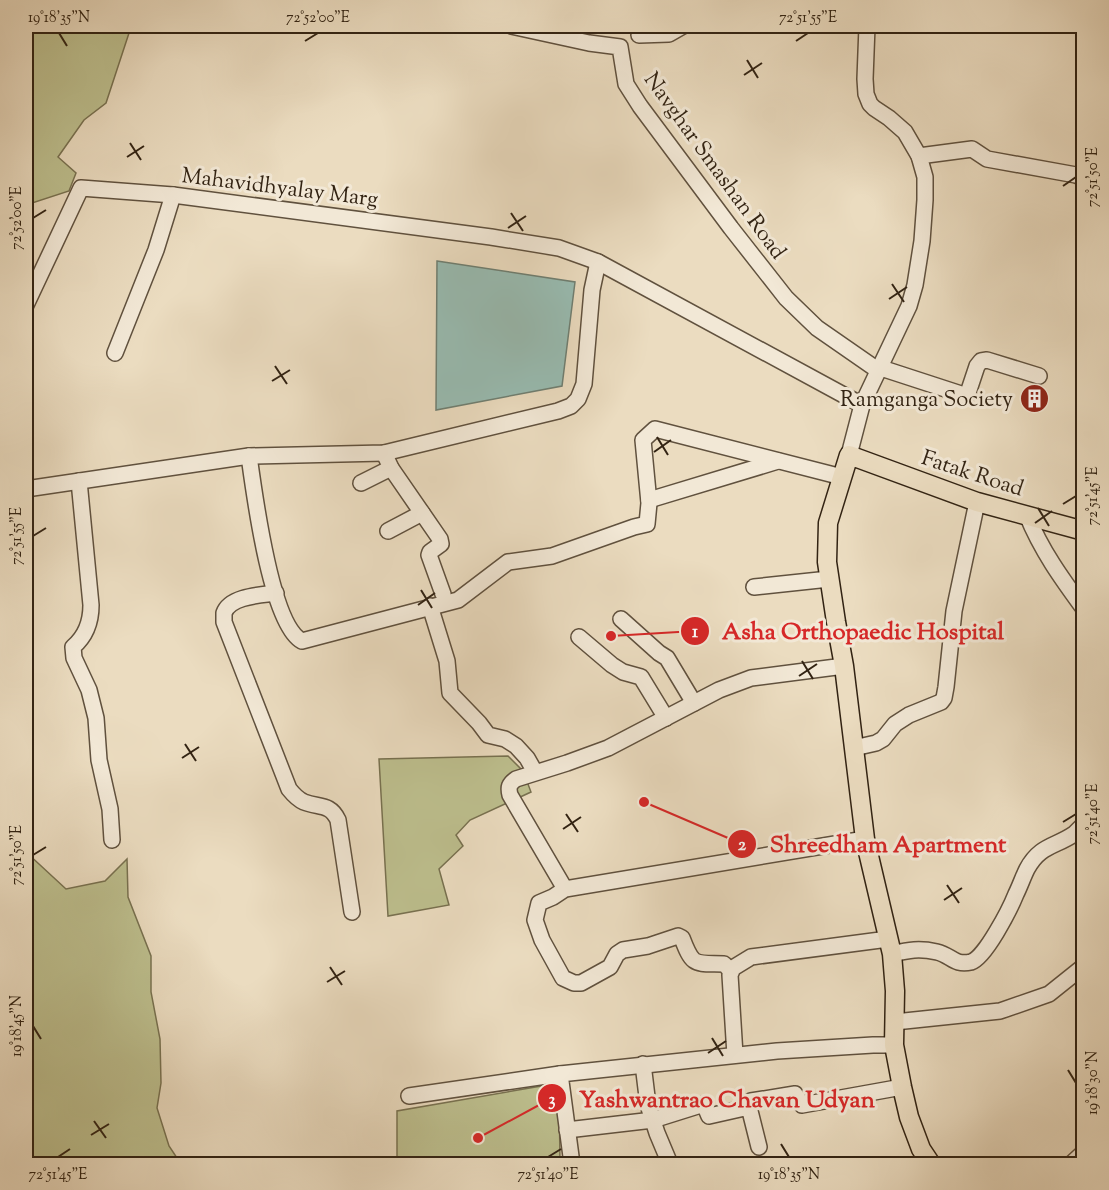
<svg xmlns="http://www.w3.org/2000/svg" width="1109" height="1190" viewBox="0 0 1109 1190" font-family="'Sorts Mill Goudy',serif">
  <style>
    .green { fill: #bdbf8e; stroke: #787150; stroke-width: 1.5 }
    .water { fill: #98bcb2; stroke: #6f7f72; stroke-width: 1.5 }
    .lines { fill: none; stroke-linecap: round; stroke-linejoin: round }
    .minor-casing { stroke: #60513e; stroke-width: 18 }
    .major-casing { stroke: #322313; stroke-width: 21 }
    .minor { stroke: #f2e8d6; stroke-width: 15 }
    .major { stroke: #ebdcc0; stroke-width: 18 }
    .ticks { fill: none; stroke: #322313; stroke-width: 2 }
    .labels { text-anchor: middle; stroke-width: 6; stroke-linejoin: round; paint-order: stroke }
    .street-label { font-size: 22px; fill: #322313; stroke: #f2e8d6 }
    .poi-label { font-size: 22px; fill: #322313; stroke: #f2e8d6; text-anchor: end }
    .leader { fill: none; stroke: #d62828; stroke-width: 2 }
    .callout-dot { fill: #d62828; stroke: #f2e8d6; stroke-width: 2 }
    .mark-label { font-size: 18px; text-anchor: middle; font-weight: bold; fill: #fff }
    .callout-label { font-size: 24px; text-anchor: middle; font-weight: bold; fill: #d62828; stroke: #f2e8d6; stroke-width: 6; stroke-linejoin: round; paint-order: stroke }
    .neatline { fill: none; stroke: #322313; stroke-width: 2 }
    .ticks-label { font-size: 15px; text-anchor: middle; fill: #322313 }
  </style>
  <rect width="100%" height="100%" fill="#ebdcc0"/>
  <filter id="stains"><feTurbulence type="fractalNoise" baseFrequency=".00333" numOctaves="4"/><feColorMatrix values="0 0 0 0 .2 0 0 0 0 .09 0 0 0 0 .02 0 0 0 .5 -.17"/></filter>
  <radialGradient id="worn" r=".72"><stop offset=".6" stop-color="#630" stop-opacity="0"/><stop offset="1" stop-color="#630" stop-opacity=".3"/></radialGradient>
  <g class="green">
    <polygon points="26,26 116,26 130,30 106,103 84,120 58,157 76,173 69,191 26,205"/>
    <polygon points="508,756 523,771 531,792 470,820 456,835 463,846 439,869 449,905 388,916 379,759"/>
    <polygon points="26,852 66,889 105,881 127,859 128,897 151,956 151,992 160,1039 161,1083 157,1108 169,1146 181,1164 26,1164"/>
    <polygon points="559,1083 560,1164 397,1164 397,1111"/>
  </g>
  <polygon class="water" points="437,261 575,282 562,386 436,410"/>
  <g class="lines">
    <defs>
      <g id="minor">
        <polyline points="511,26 589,43 620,47 626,84 640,106 731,228 786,298 817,328 879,371"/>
        <polyline points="639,35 669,34 683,26"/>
        <polyline points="919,156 972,149 987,159 1076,175 1084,178"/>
        <polyline points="26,305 81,188 173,195 491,237 559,248 598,262 862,405"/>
        <polyline points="115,353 156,250 173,195"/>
        <polyline points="881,368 967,396 977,366 981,361 987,360 1039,376"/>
        <polyline points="384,453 391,468 440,539 441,544 430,552 429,555 443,594"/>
        <polyline points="849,455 862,405 909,306 915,285 922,241 925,200 925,177 919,156 905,132 889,118 874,108 870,104 866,94 865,79 867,26"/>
        <path d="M249,456C254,492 271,625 302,641L458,600L508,562L552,556L634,527L647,524L649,503L643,440L655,429L842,477"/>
        <path d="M79,481L91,605C91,622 86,636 73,647L74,658L89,690L96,718L99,760L110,809L112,840"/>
        <polyline points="361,483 391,468"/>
        <polyline points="26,489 249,456 384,453 558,411 571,406 578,399 584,384 592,290 598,262"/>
        <polyline points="649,500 778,461"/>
        <path d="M1027,515C1041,550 1062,579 1084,609"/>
        <polyline points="388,531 422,513"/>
        <polyline points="754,587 829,579"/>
        <path d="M276,593C261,595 230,596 224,613C224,613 224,621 224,622L289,789C293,794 297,799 304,802C319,808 330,803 338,820L352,912"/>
        <polyline points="430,606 447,661 450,693 479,723 488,735 505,739 516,746 527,758 535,772"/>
        <polyline points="621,619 659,653 667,658 694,703"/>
        <polyline points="579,637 612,665 623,672 641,677 666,718"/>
        <polyline points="854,748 876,743 883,739 895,724 909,715 941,702 944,698 946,687 954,611 977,502"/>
        <path d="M565,889L510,795C508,787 509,784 516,779L567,763L608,748L719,690L751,678L844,666"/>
        <path d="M892,954C909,950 919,948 937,952C951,955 954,966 971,962C985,958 1010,909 1016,894C1020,886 1023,877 1027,869C1040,845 1055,847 1074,834C1077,831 1081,827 1084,824"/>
        <path d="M731,971L724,964C694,963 693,967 682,938L678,936L648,946L623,950L617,954L610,967L581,983H574L563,978L542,940L535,920L539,903L553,897L565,889L865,839"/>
        <polyline points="895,1022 1000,1011 1049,994 1084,966"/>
        <polyline points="735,1055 730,975 733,968 751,957 888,939"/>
        <polyline points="643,1064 648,1105 657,1133 670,1164"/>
        <polyline points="409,1096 560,1074"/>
        <polyline points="749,1107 751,1101 795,1094 802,1105 902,1087"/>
        <polyline points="567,1130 653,1120 704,1104 709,1116 749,1107 759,1147"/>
        <polyline points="572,1164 560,1074 777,1051 873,1045 894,1045"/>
        <polyline points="1071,1164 1084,1152"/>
      </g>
      <polyline id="major" points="931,1164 921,1149 909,1117 902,1087 894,1045 895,991 892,954 865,839 844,666 836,622 827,562 828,523 849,455 977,502 1084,531"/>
    </defs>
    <use href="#minor" class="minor-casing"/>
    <use href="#major" class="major-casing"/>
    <use href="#minor" class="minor"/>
    <use href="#major" class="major"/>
  </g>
  <path class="ticks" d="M59,33L67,46M305,41L318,33M796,41L808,33M747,60L758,78M744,75L762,63M130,143L141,160M127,157L144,146M1063,186L1076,177M511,213L523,231M33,218L46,210M508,228L526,216M892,284L904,302M889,299L907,287M275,366L287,384M272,381L290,370M657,437L668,455M654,452L671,440M1063,504L1076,496M1038,508L1049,526M1035,523L1052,511M33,536L46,528M421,590L432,608M418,605L435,593M802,661L813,679M799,676L817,664M185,744L196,761M182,758L199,747M566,814L578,832M1063,822L1076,814M563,829L581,817M33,855L46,847M947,885L959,903M944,900L962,888M330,967L342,985M327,982L345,971M33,1026L41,1039M712,1038L723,1056M708,1053L726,1041M1068,1070L1076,1083M94,1121L106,1138M91,1135L109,1124M781,1144L789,1157M58,1157L70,1149M548,1157L561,1149"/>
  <defs>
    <symbol id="building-disc" viewBox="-11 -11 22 22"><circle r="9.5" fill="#8f2418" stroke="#f2e8d6"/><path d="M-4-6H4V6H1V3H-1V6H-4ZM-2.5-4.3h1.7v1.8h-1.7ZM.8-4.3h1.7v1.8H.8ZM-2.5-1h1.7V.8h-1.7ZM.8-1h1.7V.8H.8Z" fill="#fff"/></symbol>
  </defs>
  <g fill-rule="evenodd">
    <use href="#building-disc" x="1018" y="382" width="33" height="33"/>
  </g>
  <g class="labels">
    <g class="street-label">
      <text transform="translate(716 165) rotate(54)" y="8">Navghar Smashan Road</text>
      <text transform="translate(280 186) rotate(7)" y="8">Mahavidhyalay Marg</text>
      <text transform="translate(973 472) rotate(18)" y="8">Fatak Road</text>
    </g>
    <g class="poi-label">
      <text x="1013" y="406">Ramganga Society</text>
    </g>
  </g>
  <path class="leader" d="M611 636L695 631M644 802L742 844M478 1138L552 1098"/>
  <g class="callout-dot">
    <circle cx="611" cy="636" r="6"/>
    <circle cx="644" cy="802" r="6"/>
    <circle cx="478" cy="1138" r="6"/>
    <circle cx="695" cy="631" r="15"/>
    <circle cx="742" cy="844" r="15"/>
    <circle cx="552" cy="1098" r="15"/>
  </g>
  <g class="mark-label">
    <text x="695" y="637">1</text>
    <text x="742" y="850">2</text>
    <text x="552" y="1105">3</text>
  </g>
  <g class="callout-label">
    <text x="863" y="639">Asha Orthopaedic Hospital</text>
    <text x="888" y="852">Shreedham Apartment</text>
    <text x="727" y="1107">Yashwantrao Chavan Udyan</text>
  </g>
  <rect width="1109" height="1190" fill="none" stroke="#ebdcc0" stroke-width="66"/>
  <rect x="33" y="33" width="1043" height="1124" class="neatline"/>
  <g class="ticks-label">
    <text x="59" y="22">19°18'35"N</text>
    <text x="318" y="22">72°52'00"E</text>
    <text x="808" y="22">72°51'55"E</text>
    <text transform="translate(1092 177) rotate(-90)" y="5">72°51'50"E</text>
    <text transform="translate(16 218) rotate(-90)" y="5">72°52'00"E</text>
    <text transform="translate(1092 496) rotate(-90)" y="5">72°51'45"E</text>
    <text transform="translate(16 536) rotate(-90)" y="5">72°51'55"E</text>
    <text transform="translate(1092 814) rotate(-90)" y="5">72°51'40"E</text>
    <text transform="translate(16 855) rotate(-90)" y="5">72°51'50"E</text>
    <text transform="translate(16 1026) rotate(-90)" y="5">19°18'45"N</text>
    <text transform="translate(1092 1083) rotate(-90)" y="5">19°18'30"N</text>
    <text x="58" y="1179">72°51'45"E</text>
    <text x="548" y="1179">72°51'40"E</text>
    <text x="789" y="1179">19°18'35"N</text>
  </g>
  <rect width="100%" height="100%" filter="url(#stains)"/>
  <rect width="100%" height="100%" fill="url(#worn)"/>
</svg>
